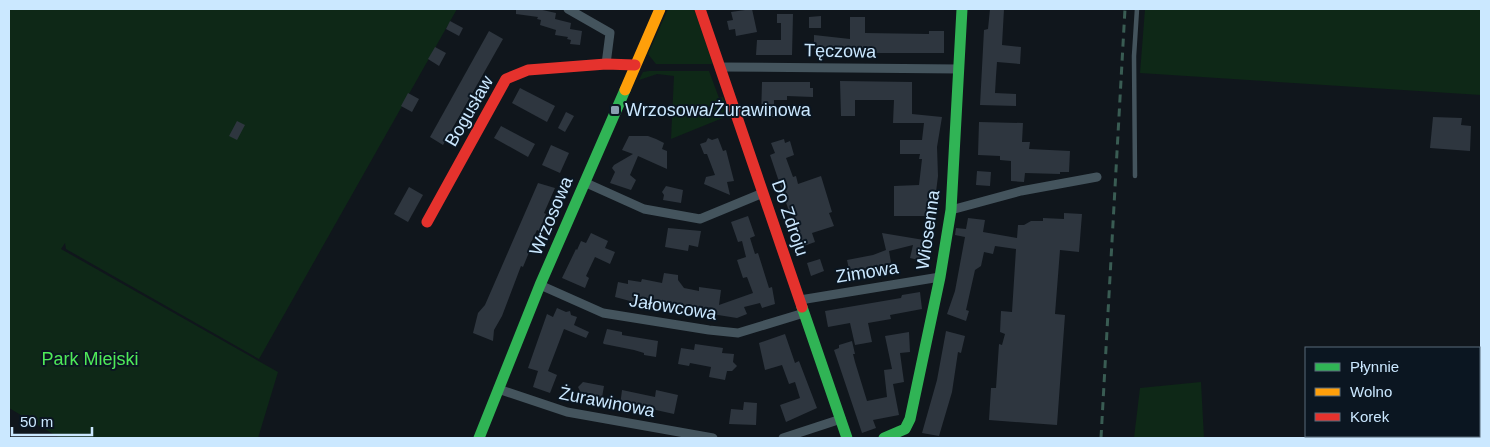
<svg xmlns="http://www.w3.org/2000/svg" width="1490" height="447" viewBox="0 0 1490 447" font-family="Helvetica,sans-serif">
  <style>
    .green { fill: #0e2817 }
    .building { fill: #2e363f }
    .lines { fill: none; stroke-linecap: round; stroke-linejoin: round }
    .lane { stroke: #44545d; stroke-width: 4.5 }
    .street { stroke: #44545d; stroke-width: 9 }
    .fast { stroke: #30b455; stroke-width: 11 }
    .slow { stroke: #ff9f0a; stroke-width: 11 }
    .jam { stroke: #e5322d; stroke-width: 11 }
    .rail { stroke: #395c53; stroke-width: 3; stroke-dasharray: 8 6; stroke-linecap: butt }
    .poi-dot { fill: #8a9eb0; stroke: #0b1621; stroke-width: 2 }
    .labels { text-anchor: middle; stroke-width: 4; stroke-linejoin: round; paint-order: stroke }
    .street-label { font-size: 18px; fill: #cbe8ff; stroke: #0b1621 }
    .poi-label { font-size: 18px; fill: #cbe8ff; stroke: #0b1621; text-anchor: start }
    .park-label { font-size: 18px; fill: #4ee959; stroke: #0b1621 }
  </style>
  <rect width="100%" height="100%" fill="#10161c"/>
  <g class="green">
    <polygon points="9,9 457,9 259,359 66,249 65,243 61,249 278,372 258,438 60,438 9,408"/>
    <polygon points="668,9 694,9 713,64 656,64 648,54"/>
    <polygon points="1145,9 1481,9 1481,95 1140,73"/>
    <polygon points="649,71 709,71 719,98 723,97 730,115 671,139 674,76 657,74 639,80 643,72"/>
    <polygon points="1201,382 1204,438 1134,438 1140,388"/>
  </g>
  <g class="building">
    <polygon points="516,9 538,9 556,13 555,19 571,23 570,29 582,31 580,45 570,44 571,40 567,39 568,37 555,35 556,30 540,25 541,20 537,19 538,17 516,14"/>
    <polygon points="752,9 757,32 736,36 735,29 729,30 727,21 733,20 731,12"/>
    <polygon points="990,9 1004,9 1002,45 1021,47 1020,64 997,62 996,76 995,93 1016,94 1016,106 980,105 984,30 988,29"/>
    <polygon points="777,14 793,14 792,55 756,55 757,40 781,40 781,23 777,23"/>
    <polygon points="821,16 821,28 809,28 809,17"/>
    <polygon points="850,17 865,17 865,33 929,34 929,31 944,31 944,53 817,53 817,49 814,49 814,35 850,39"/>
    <polygon points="450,21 463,28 459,36 446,29"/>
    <polygon points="489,31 503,39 443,145 430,137"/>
    <polygon points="435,47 446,53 439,66 428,59"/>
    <polygon points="840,81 912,82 912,114 942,117 937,147 938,176 933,216 894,216 894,186 919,185 922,159 919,159 920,154 900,154 900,140 922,140 924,123 893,123 894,100 855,100 855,116 841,116"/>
    <polygon points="762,82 810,82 810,88 813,88 813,97 787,96 787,100 774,100 774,117 761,117"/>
    <polygon points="520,88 555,106 547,122 512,103"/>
    <polygon points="408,93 419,99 412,112 401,106"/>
    <polygon points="566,112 574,116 565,132 558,128"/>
    <polygon points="1433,117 1462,118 1461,125 1471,126 1470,151 1430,148"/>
    <polygon points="237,121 245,125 237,140 229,136"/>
    <polygon points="979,122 1023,123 1022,142 1030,142 1029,149 1070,151 1069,172 1060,172 1060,174 1025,173 1024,182 1011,181 1011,161 1000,160 1000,156 978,155"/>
    <polygon points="501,126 535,144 528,157 494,138"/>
    <polygon points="629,136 648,136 656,139 664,143 662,149 667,151 667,169 638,156 630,175 636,180 631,190 610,183 615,172 612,168 614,165 633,154 622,150"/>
    <polygon points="708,138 712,140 718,138 723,151 726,150 734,181 727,182 730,195 704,184 706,177 715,175 707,154 704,154 700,144 706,142"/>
    <polygon points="784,139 785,143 790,141 794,155 786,158 793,177 796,176 798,184 821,176 832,212 829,213 834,226 812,233 815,242 801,247 770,155 775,153 771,143"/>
    <polygon points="551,145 569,153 560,173 542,165"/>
    <polygon points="977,171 991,172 990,186 976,185"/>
    <polygon points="538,183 555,188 544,213 546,214 539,231 537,230 528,249 530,250 523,267 521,266 502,316 494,330 493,341 473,333 478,313 485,305"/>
    <polygon points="666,186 683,190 681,203 663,200 664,195 662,192"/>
    <polygon points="409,187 423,195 408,222 394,214"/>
    <polygon points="1064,213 1082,214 1079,252 1060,250 1055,314 1065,315 1057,425 989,420 991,388 996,388 999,344 1002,345 1005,334 1000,332 1001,311 1012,312 1016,249 995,246 993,254 984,252 981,266 975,270 966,310 969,311 966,321 947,314 955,291 965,237 955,235 956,228 966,229 968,218 985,220 983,232 1017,238 1018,225 1024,225 1031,221 1043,221 1043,218 1064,219"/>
    <polygon points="748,216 755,236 750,238 755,254 758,253 769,288 772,287 775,304 762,308 760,303 744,307 747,314 737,318 674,308 674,304 647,298 645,305 615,297 618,282 628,284 628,280 641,282 642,279 662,283 664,273 678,275 678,280 684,288 699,291 699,287 721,290 719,305 753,293 747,277 743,278 737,260 746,257 742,241 738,242 731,222"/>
    <polygon points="668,228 701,231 698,247 689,245 688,251 665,247"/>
    <polygon points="591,233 608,241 605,248 615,252 610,264 595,257 586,276 589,278 585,288 562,278 576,249 577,250 581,241 586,243"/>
    <polygon points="882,233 930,241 922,243 931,245 927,262 910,258 913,245 889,251 892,268 850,274 847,260 873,255 886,250"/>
    <polygon points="820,259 824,271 811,276 807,263"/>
    <polygon points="920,292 922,309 890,315 891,319 868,323 872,342 855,345 850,323 828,327 825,311 901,298 902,295"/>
    <polygon points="557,308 566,312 570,311 571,315 577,317 574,325 589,332 586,338 564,329 548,371 557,375 550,393 533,387 538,371 528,368 547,314 553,317"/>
    <polygon points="607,329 622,332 622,335 658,341 656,357 644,355 644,353 634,350 604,344 603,343"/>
    <polygon points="946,331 965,336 961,353 958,352 952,392 939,436 922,433 937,380"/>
    <polygon points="909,332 910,352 900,353 904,382 893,384 899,415 873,420 876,428 862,433 834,350 839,348 839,345 852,341 855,354 853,354 855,362 867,401 887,397 884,370 892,369 885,336"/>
    <polygon points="785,334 795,363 799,361 817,408 786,422 780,405 800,398 795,382 789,384 782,365 765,370 759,343"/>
    <polygon points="695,344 723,348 722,353 734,354 733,362 737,366 732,371 727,371 725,380 709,377 711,367 690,363 689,366 678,364 681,348 694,350"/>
    <polygon points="583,382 604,386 601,403 588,400 589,396 582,395 578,387"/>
    <polygon points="622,390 655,397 656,390 678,395 674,414 638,406 620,406"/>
    <polygon points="744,402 757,403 756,425 729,424 731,409 743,410"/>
  </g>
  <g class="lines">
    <polyline class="lane" points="1135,176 1134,56 1137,9"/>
    <g class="street">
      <polyline points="568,9 610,33 606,64"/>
      <polyline points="720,67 959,69"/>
      <polyline points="584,182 644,209 700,219 763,193"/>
      <polyline points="951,210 1021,191 1097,177"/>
      <polyline points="540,285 603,313 709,330 738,333 804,313"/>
      <polyline points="800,300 940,277"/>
      <polyline points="498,389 567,412 713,438"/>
      <polyline points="783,438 841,419"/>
    </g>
    <g class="fast">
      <polyline points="802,307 847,438"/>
      <polyline points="479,438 540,285 625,90"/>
      <polyline points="884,438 905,429 910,419 940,277 951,210 962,9"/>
    </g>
    <polyline class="slow" points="625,90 660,9"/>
    <g class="jam">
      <polyline points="700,9 802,307"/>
      <polyline points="427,222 506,79 528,70 606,64 635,65"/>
    </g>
    <polyline class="rail" points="1101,438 1125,9"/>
  </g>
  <rect class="poi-dot" x="610" y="105" width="10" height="10" rx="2.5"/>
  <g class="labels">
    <g class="street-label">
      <text transform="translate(840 51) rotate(1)" y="6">Tęczowa</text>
      <text transform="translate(469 111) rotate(-60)" y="6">Bogusław</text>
      <text transform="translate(551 216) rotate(-67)" y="6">Wrzosowa</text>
      <text transform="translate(790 218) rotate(71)" y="6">Do Zdroju</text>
      <text transform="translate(928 230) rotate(-82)" y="6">Wiosenna</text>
      <text transform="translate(867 272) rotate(-9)" y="6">Zimowa</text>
      <text transform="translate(673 307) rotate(9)" y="6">Jałowcowa</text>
      <text transform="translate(607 402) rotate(11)" y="6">Żurawinowa</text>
    </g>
    <g class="poi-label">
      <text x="625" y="116">Wrzosowa/Żurawinowa</text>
    </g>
    <g class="park-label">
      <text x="90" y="365">Park Miejski</text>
    </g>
  </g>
  <rect width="1490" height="447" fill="none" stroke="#cbe8ff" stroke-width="20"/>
  <rect x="1305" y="347" width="175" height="90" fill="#0b1621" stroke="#586a7a"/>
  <rect x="1315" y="363" width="25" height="8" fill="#30b455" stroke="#586a7a"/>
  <text x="1350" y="372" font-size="15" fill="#cbe8ff">Płynnie</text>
  <rect x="1315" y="388" width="25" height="8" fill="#ff9f0a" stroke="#586a7a"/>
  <text x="1350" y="397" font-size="15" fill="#cbe8ff">Wolno</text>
  <rect x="1315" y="413" width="25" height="8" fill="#e5322d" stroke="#586a7a"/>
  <text x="1350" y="422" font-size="15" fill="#cbe8ff">Korek</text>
  <path d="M12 427v8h80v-8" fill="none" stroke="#cbe8ff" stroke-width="2.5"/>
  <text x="20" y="427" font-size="15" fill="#cbe8ff" stroke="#0b1621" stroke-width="4" paint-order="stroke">50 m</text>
</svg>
